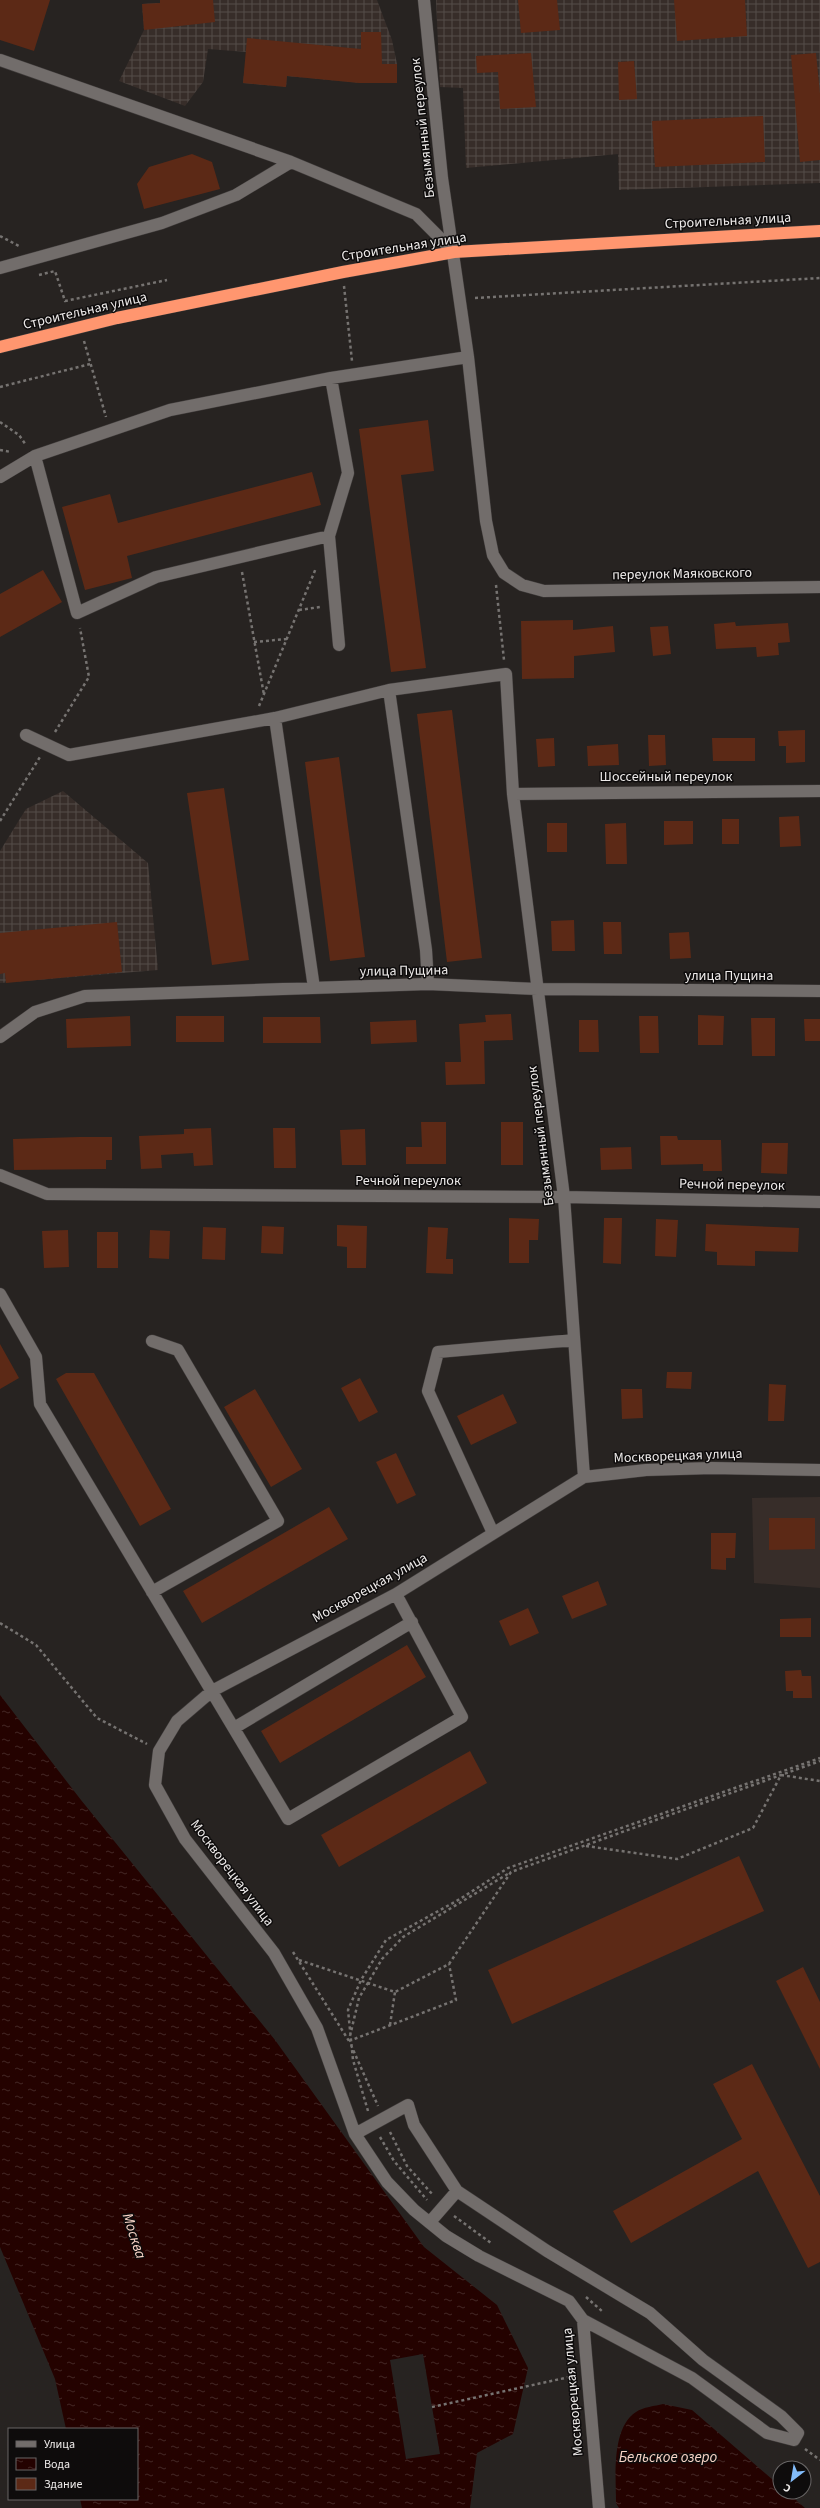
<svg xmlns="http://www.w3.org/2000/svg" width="820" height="2508" font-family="'Source Sans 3',sans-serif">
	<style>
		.built { fill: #372d29 }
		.industrial { fill: url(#industrial-grid) }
		.water { fill: url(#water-ripples) }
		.pier { fill: #272321 }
		.building { fill: #5c2916 }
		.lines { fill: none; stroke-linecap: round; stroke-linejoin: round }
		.minor-casing { stroke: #413d3c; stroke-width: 13 }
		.highway-casing { stroke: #413d3c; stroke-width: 13 }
		.path { stroke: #767371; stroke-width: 2.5; stroke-dasharray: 3 3; stroke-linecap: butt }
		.minor { stroke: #726d6b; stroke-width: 12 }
		.highway { stroke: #ff966f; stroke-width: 12 }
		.labels { text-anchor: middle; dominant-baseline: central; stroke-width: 3; stroke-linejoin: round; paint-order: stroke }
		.street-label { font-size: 14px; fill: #eeebea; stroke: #0e0c0c }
		.water-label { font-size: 15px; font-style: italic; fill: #f8d4c7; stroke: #0e0c0c }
	</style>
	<defs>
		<pattern id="industrial-grid" width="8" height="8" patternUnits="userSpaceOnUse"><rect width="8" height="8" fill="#372d29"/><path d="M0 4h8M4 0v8" fill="none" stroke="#544c48"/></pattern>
		<pattern id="water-ripples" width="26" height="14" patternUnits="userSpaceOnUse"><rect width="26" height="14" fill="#240200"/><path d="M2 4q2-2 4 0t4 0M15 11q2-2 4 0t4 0" fill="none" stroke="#442725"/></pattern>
	</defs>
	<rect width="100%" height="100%" fill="#272321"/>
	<!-- built -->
	<path class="built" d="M820 1497V1588L754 1583 752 1498Z"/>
	<!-- industrial -->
	<path class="industrial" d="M160 0H377L392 40 397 64V83H361L287 76 286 87 243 83 247 52 208 49 203 82 185 106 119 81 144 30 142 4 160 3Z
		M436 0H820V183L619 190 618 154 466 168 463 88 440 87Z
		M63 791 148 863 158 970 0 983V851L26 809Z"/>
	<!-- water -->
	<path class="water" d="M0 1695 81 1800 275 2040 424 2247 497 2305 528 2368 513 2434 477 2453 470 2508H82L80 2499H137V2429H66L55 2379 0 2247Z
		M663 2404 692 2410 780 2486V2492H787L805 2508H619L616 2503C616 2477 611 2428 636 2412 643 2407 655 2406 663 2404Z"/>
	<!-- pier -->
	<path class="pier" d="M423 2354 440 2454 406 2459 390 2360Z"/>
	<!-- building -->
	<path class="building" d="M0 0H50L34 51 0 40Z
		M160 0H213L215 22 144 30 142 4 160 3Z
		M518 0H557L560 30 521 33Z
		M674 0H745L747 36 677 41Z
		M361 32H381L382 64H397V83H359L287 76 286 87 243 83 247 38 361 49Z
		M531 53 536 107 500 109 498 72 477 73 476 56Z
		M816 53 820 94V160L800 162 791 55Z
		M634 61 637 99 619 100 618 62Z
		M763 116 765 162 655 167 652 121Z
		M192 154 212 162 220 189 144 209 137 184 149 167Z
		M428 420 434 471 401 475 426 668 391 672 359 429Z
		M312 472 321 505 127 556 132 578 85 590 62 507 110 494 118 523Z
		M43 570 62 602 0 637V594Z
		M573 620V630L613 626 615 652 574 656V678L522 679 521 621Z
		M735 622 736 626 788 623 790 642 778 643 779 655 757 657 756 647 716 649 714 624Z
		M668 626 671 654 653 656 650 627Z
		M452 710 482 958 447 962 417 714Z
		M805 730V762L786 763V746H779L778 731Z
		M648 735H665L666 765 649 766Z
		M554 738 555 766 538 767 536 739Z
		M712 738H755V761H713Z
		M618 744 619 765 588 766 587 746Z
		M339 757 365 957 330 961 305 762Z
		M224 788 249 960 212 965 187 793Z
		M799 816 801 846 780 847 779 817Z
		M722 819H739V844H722Z
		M664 821H693V844L664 845Z
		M547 823H567V852H547Z
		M626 823 627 864H606L605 824Z
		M574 920 575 951H552L551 921Z
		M117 922 122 972 6 983 5 973 0 974V933Z
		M603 922H621L622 954H604Z
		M689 932 691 958 670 959 669 933Z
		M511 1014 513 1040 484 1041 485 1084 446 1085 445 1062H461L459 1024 486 1022 485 1015Z
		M698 1015 724 1016 723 1045H698Z
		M130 1016 131 1046 67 1048 66 1019Z
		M176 1016H224V1042H176Z
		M639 1016H658L659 1053H640Z
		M263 1017H320L321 1043H263Z
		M751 1018H775V1056H752Z
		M804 1019H820V1041H805Z
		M416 1020 417 1042 371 1044 370 1022Z
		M579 1020H598L599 1052H579Z
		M421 1122H446V1164H406V1147H422Z
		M501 1122H523V1165H501Z
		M211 1128 213 1165 194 1166 193 1153 161 1155 162 1168 141 1169 139 1136 184 1134V1129Z
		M273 1128H295L296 1168H274Z
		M365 1129 366 1165H342L340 1130Z
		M660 1136H677L678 1140H721L722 1171H703V1164L661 1165Z
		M79 1137H112V1160H106V1169L14 1170 13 1139Z
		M762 1143H788L787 1174 761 1173Z
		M631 1147 632 1169 601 1170 600 1148Z
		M509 1218 539 1219 538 1240H529V1263H509Z
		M604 1218H622L621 1264 603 1263Z
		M656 1219 678 1220 676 1257 655 1256Z
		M706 1224 799 1228 798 1252 755 1251V1266L717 1265V1252L705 1251Z
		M337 1225 367 1226 366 1268H347V1247L337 1246Z
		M262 1226 284 1227 283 1254 261 1253Z
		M203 1227 226 1228 225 1260 202 1259Z
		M428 1227 448 1228 446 1259H453V1274L426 1273Z
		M68 1230 69 1267 44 1268 42 1231Z
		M150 1230 170 1231 169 1259 149 1258Z
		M97 1232H118V1268H97Z
		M0 1344 19 1378 0 1389Z
		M667 1372H692L691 1389 666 1388Z
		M66 1373H94L171 1509 140 1526 56 1379Z
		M360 1378 378 1412 359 1422 341 1388Z
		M769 1384 786 1385 784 1421H768Z
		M255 1389 302 1469 271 1487 224 1407Z
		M621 1389H642L643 1418 622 1419Z
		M503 1394 517 1423 471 1445 457 1416Z
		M396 1453 416 1495 397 1504 376 1462Z
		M329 1507 348 1539 202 1623 183 1591Z
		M769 1518H815V1549L769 1550Z
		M711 1533H736L735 1558H726V1570L711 1569Z
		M598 1581 607 1605 572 1619 562 1596Z
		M528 1608 539 1633 510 1646 499 1621Z
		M811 1618V1637H780V1619Z
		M407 1645 426 1677 280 1763 261 1731Z
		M801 1670 802 1676H811L812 1698H793V1691H786L785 1671Z
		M470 1751 487 1783 339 1867 321 1835Z
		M739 1856 764 1911 512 2024 488 1970Z
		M803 1967 820 2002V2069L776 1981Z
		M752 2064 820 2196V2262L808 2268 758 2171 631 2243 613 2211 742 2139 713 2084Z"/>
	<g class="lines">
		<!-- minor casing -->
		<g class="minor-casing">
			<path id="minor" d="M424 0 442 178 468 357 486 521 493 555 504 573 522 585 544 591 820 587
				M0 60 291 162 416 214 454 252
				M0 268 162 223 236 195 291 162
				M331 378 348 473 329 536 339 645
				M35 456 77 613 156 577 329 536
				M0 477 35 456 170 410 331 378 468 357
				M275 718 314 988
				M26 735 69 755 275 718 389 690
				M513 794 820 791
				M428 984 426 950 389 690 506 674 513 794 564 1197 584 1477
				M0 1037 35 1012 85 996 428 984 537 989 820 991
				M0 1175 47 1194 564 1197 820 1202
				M0 1294 36 1357 40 1404 288 1819 462 1717 396 1594
				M152 1341 178 1350 278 1521 152 1592
				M493 1533 428 1391 438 1352 574 1340
				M234 1728 412 1622
				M355 2134 408 2105 414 2125 457 2191 430 2222
				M457 2191 547 2251 650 2313 703 2360 781 2416 798 2433 794 2440 767 2433 692 2378 583 2320
				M599 2508 583 2320 569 2301 479 2256 446 2236 414 2210 387 2182 355 2134 317 2028 274 1953 185 1839 155 1785 159 1751 177 1721 212 1691 396 1594 584 1477 646 1470 712 1468 820 1470"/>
		</g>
		<!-- highway casing -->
		<g class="highway-casing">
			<path id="highway" d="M0 347 117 318 343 272 454 252 820 231"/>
		</g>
		<!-- path -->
		<path class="path" d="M0 236 19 246
			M39 275 55 271 65 301 167 280
			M344 286 352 361
			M475 298 820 278
			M84 341 106 417
			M0 387 90 364
			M0 422 19 435 26 445
			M0 450 11 452
			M242 572 264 695
			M496 585 504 660
			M299 610 320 607
			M254 642 287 639
			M259 706 316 568
			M55 732 89 677 80 628
			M0 821 40 757
			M0 1623 36 1645 97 1718 147 1744
			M194 1821 236 1876
			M586 1846 677 1859 753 1828 781 1775 820 1781
			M293 1952 349 2041
			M299 1960 395 1992 449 1964 511 1872 820 1761
			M390 2025 395 1992
			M350 2036 359 1998 382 1959 403 1937 511 1872
			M349 2041 456 2000 449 1964
			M351 2045 378 2106
			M368 2111 353 2060 348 2010 361 1980 386 1940 460 1899 508 1868 820 1758
			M390 2132 407 2166 433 2195
			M380 2137 394 2161 427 2200
			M454 2216 491 2243
			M586 2297 603 2312
			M432 2407 574 2376
			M805 2449 820 2460"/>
		<!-- minor -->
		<use href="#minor" class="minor"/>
		<!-- highway -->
		<use href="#highway" class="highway"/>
	</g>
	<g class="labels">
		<!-- street labels -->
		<g class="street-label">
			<text transform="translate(423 128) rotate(-96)">Безымянный переулок</text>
			<text transform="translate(728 221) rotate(-3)">Строительная улица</text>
			<text transform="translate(404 247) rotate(-9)">Строительная улица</text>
			<text transform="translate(85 311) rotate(-13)">Строительная улица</text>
			<text transform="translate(682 574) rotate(-1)">переулок Маяковского</text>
			<text x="666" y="777">Шоссейный переулок</text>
			<text transform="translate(404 971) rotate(-1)">улица Пущина</text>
			<text x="729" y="976">улица Пущина</text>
			<text transform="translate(541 1136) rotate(-97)">Безымянный переулок</text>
			<text x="408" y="1181">Речной переулок</text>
			<text transform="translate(732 1185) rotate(1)">Речной переулок</text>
			<text transform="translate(678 1456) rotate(-2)">Москворецкая улица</text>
			<text transform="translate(370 1588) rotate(-29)">Москворецкая улица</text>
			<text transform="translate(232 1873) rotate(53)">Москворецкая улица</text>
			<text transform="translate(573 2392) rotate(-95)">Москворецкая улица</text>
		</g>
		<!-- water labels -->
		<g class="water-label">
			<text transform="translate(134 2236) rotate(72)">Москва</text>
			<text x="668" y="2457">Бельское озеро</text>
		</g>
	</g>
	<!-- legend -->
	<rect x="8" y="2428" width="130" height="72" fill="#0e0c0c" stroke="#686565"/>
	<rect x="16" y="2441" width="20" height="6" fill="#726d6b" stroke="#686565"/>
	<text x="44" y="2448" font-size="12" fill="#eeebea">Улица</text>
	<rect x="16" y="2458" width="20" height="12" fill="url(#water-ripples)" stroke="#686565"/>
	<text x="44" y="2468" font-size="12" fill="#eeebea">Вода</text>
	<rect x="16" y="2478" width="20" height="12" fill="#5c2916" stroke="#686565"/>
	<text x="44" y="2488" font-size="12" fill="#eeebea">Здание</text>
	<!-- north arrow -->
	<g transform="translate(792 2480) rotate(211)"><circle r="19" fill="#0e0c0c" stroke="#686565"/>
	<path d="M0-3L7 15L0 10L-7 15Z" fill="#82bcfa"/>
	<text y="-6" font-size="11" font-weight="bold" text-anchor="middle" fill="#eeebea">С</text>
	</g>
</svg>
